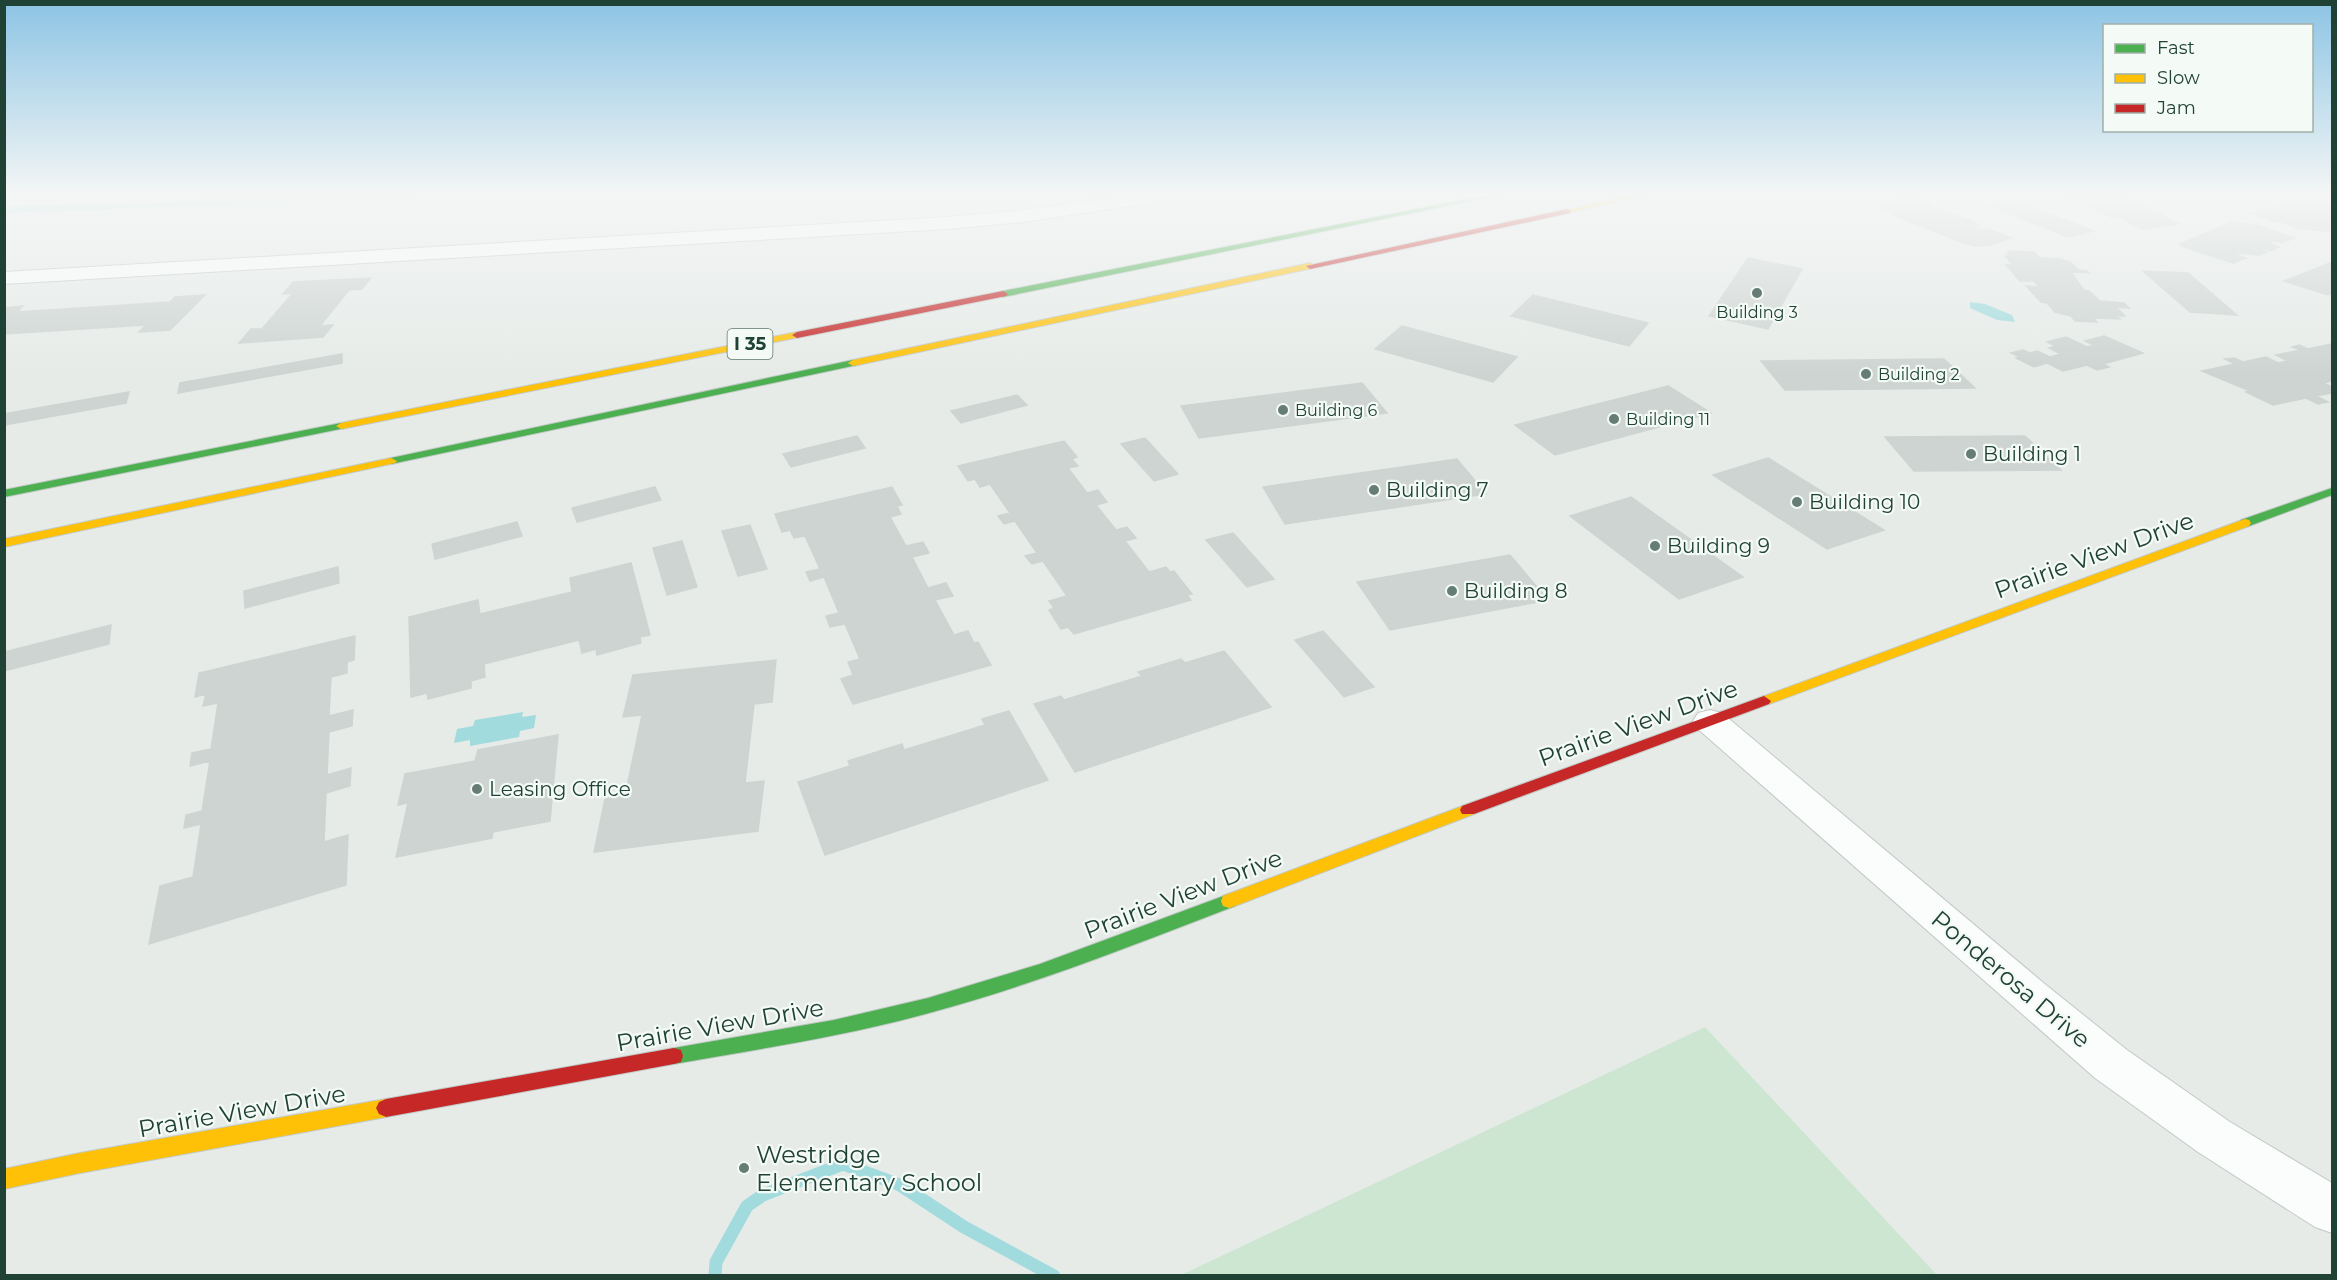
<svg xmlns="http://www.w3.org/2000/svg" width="2337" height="1280" font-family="Montserrat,sans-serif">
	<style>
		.green { fill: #cde6d2 }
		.water { fill: #a2dbde }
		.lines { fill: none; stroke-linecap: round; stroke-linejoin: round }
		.stream-far1 { stroke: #a2dbde; stroke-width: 6 }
		.stream { stroke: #a2dbde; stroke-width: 13 }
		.building { fill: #cdd4d1; stroke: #ced4d1; stroke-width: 1.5 }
		.street-casing { stroke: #c3c8c5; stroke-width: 2 }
		.fast-casing { stroke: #c1c9c5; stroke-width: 2 }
		.slow-casing { stroke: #c1c9c5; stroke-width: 2 }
		.jam-casing { stroke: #c1c9c5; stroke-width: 2 }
		.street { fill: #fbfcfc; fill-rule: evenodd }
		.fast { fill: #4caf50; fill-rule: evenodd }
		.slow { fill: #ffc107; fill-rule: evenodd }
		.jam { fill: #c62828; fill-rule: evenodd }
		.poi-dot { fill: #657d74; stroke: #f4faf6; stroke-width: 2 }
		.labels { text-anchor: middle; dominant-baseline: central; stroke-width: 4.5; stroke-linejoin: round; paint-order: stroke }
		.far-poi-label { font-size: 16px; fill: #204235; stroke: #f4faf6; text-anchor: start }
		.shield { fill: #f4faf6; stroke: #60796f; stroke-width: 1.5 }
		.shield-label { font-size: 18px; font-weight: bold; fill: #204235 }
		.poi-label { font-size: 20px; fill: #204235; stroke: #f4faf6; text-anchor: start }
		.near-street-label { font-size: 24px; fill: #204235; stroke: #f4faf6 }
		.near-poi-label { font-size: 24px; fill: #204235; stroke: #f4faf6; text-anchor: start }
	</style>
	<rect width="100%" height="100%" fill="#e6ebe8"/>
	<!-- green -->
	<path class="green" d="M1705 1027 1937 1275H1181Z"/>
	<!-- water -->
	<path class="water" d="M1970 302 1985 304 2012 315 2015 322 1997 320 1970 308Z
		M523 712 522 717 536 715 534 728 520 731 519 737 470 746V740L454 743 457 729 473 726 475 720Z"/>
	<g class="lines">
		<!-- stream-far1 -->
		<path class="stream-far1" d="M4 210 414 195"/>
		<!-- stream -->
		<path class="stream" d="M715 1276 716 1262 747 1206 763 1195 843 1164 900 1185 964 1227 1054 1276"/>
	</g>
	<!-- building -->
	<path class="building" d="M2057 195H2114L2161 213 2158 214 2179 224 2147 229 2140 228 2120 218 2128 216 2110 217 2092 208 2071 202 2086 199 2075 200Z
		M1909 197 1932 206 1923 209 1929 208 1946 211 1977 223 1975 224 1979 225 1974 226 1980 229 1974 230 1977 232 1989 229 2011 238 1991 245 1976 246 1964 243 1895 216H1897L1877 205Z
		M2014 201 2094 231 2068 237 1989 206Z
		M2332 203V225H2328L2332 227V232L2297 228 2282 222H2273L2253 213 2263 212 2257 210 2279 208 2275 206 2307 204 2318 209H2325L2314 204Z
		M2232 222 2257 225 2294 238 2282 243 2264 238 2273 241 2269 243 2279 247 2271 251 2266 249 2263 251 2267 252 2259 255 2229 252 2246 258 2233 263 2181 246 2185 245 2180 244Z
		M2009 251 2034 252 2040 258 2060 259 2070 262 2079 270 2087 271 2089 273 2071 272 2084 290 2089 291 2100 301 2124 303 2129 308 2116 307 2125 316H2116L2120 319 2093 318 2097 322 2075 321 2071 316 2055 312 2047 303 2041 302 2026 286 2039 287 2034 281H2020L2006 265H2013L2005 256H2010L2007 253H2011Z
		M1748 258 1802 269 1768 329 1709 316Z
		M2332 262V294L2328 295 2284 281Z
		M2143 271 2188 273 2237 315 2190 312Z
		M371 278 362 289 349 290 320 326 333 325 323 337 239 343 251 329H262L293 293 283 294 293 282Z
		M205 295 170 330 139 332 146 325 4 334V308L23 306 17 312 170 302 175 297Z
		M1533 295 1648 323 1629 346 1511 316Z
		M1402 326 1517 357 1493 382 1375 349Z
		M2104 336 2143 353 2103 364 2109 367 2097 370 2087 365 2063 371 2047 363 2034 367 2016 358 2020 357 2011 353 2023 350 2030 353 2037 351 2050 357 2061 354 2049 348 2056 346 2047 342 2066 337 2087 347 2094 345 2085 341Z
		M2332 344V381L2323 383 2332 387V393L2316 396 2328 402 2318 404 2306 398 2273 405 2246 392 2250 391 2202 371 2235 364 2225 359 2234 358 2243 362 2266 357 2278 363 2288 361 2276 355 2301 350 2292 347 2299 345 2308 349Z
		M342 354V363L178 393 180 383Z
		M1944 359 1975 388 1785 390 1761 361Z
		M1362 383 1387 413 1199 438 1181 406Z
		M1668 386 1711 413 1555 455 1515 425Z
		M129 392 126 403 4 425V414Z
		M1017 395 1027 405 961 423 951 411Z
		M857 436 865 448 791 467 783 454Z
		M2025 436 2061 470 1914 471 1885 437Z
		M1145 438 1178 474 1154 481 1121 444Z
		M1064 441 1077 457 1072 459 1078 466 1068 468 1087 493 1098 490 1107 502 1096 505 1116 530 1127 527 1136 538 1125 541 1149 572 1166 567 1170 572 1174 571 1192 594 1187 595 1191 600 1074 634 1068 627 1061 629 1049 610 1054 608 1049 601 1067 596 1043 561 1032 564 1025 556 1037 553 1015 521 1004 524 998 516 1010 513 990 484 980 487 975 479 968 481 958 466Z
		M1768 458 1884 530 1827 549 1713 475Z
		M1457 459 1486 494 1285 524 1263 487Z
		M655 487 661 500 577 522 572 508Z
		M892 487 902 505 897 506 901 514 890 517 906 546 923 542 929 553 912 557 928 588 946 583 953 596 935 600 954 635 968 631 974 643 978 642 991 665 853 704 841 679 853 675 848 662 860 659 845 624 830 627 826 616 839 613 824 577 810 581 806 572 820 569 805 536 794 538 790 530 782 532 775 514Z
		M1631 497 1743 577 1679 599 1570 516Z
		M517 522 522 536 435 559 432 544Z
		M750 525 767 569 738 576 722 531Z
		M1233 533 1274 579 1247 587 1206 540Z
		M682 541 697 587 667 595 653 548Z
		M1510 555 1548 600 1390 630 1357 582Z
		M631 563 650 635 640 637 641 643 597 655 596 649 582 653 579 640 484 664 485 677 471 681V688L428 699 427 693 411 697 409 617 478 600 480 614 572 592 570 578Z
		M338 567 339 583 245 608 244 591Z
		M111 625 109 644 4 671V652Z
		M1323 631 1374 687 1344 697 1295 640Z
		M355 636 354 660 347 662V673L331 677 329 716 353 710 352 726 329 732 327 775 351 768 350 786 326 793 324 842 348 835 346 885 149 944 160 886 193 877 201 824 184 828 186 815 202 811 210 761 190 766 192 753 211 749 218 703 203 706 206 694 195 697 199 673Z
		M1224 651 1271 707 1075 772 1034 704 1061 696 1064 700 1142 676 1138 672 1181 659 1185 663Z
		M776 660 772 702 754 704 745 783 764 781 758 831 594 852 605 799 625 796 642 715 623 717 633 675Z
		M1009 711 1048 780 825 855 798 782 850 766 848 761 902 744 904 750 985 725 982 719Z
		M558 735 550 821 493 832 492 838 396 857 408 803 398 805 405 774 475 761 478 750Z"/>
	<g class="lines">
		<!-- street casing -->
		<g class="street-casing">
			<path id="street" d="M1136 195H1181L1178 199 1172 200 1023 222 947 229 4 284V272L947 217 1023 210Z
				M1710 710 1722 713 2046 985 2127 1050 2230 1122 2332 1183V1233L2315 1227 2198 1152 2095 1078 1698 729 1693 721 1698 713Z"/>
		</g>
		<!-- fast casing -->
		<g class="fast-casing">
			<path id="fast" d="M1487 195H1500L1003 297 998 294 1003 291Z
				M853 360 857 361V365L391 464 385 461 391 458Z
				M341 423 345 424V428L4 497V490Z
				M2332 488V495L2249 526 2245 527 2239 523 2241 520Z
				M1229 894 1235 896 1237 901 1235 906C1134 945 1033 985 929 1013 846 1036 759 1049 674 1064L667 1062 665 1056 667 1050 674 1048 834 1020 928 998 1040 964Z"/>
		</g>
		<!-- slow casing -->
		<g class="slow-casing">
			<path id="slow" d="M1634 195H1647L1567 213 1563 211Z
				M1310 263 1314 266 1313 268 853 366 848 363 853 360Z
				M797 332 802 335 800 337 341 429 336 426 341 423Z
				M391 458 397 461 395 463 4 547V539Z
				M2245 519 2249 520 2251 523 2249 526 1769 704H1759L1757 701 1759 698Z
				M1468 804 1474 806 1476 810 1474 814 1235 906 1229 908 1223 906 1221 901 1223 896Z
				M386 1099 393 1102 396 1108 393 1114 386 1117 80 1173 4 1189V1169L80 1153Z"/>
		</g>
		<!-- jam casing -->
		<g class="jam-casing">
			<path id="jam" d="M1567 209 1571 211 1570 213 1310 269 1306 266Z
				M1003 291 1008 294 1006 296 797 338 792 335 797 332Z
				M1764 696 1771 701 1769 704 1474 814H1462L1460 810 1462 806Z
				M674 1048 681 1050 683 1056 681 1062 674 1064 386 1117 379 1114 376 1108 379 1102 386 1099Z"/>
		</g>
		<!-- street -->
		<use href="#street" class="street"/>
		<!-- fast -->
		<use href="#fast" class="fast"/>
		<!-- slow -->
		<use href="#slow" class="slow"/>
		<!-- jam -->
		<use href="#jam" class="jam"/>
	</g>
	<!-- sky -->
	<linearGradient id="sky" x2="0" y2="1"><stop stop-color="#8cc4e4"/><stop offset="0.52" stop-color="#f4f6f5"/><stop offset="1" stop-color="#f4f6f5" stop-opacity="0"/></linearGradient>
	<rect width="2337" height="374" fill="url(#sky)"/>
	<!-- markers -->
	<g class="poi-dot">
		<circle cx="1757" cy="293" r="6"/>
		<circle cx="1866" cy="374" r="6"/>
		<circle cx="1283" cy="410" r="6"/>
		<circle cx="1614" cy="419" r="6"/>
		<circle cx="1971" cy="454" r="6"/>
		<circle cx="1374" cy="490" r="6"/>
		<circle cx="1797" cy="502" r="6"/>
		<circle cx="1655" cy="546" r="6"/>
		<circle cx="1452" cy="591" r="6"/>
		<circle cx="477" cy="789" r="6"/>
		<circle cx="744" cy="1168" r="6"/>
	</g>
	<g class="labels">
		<!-- far-poi labels -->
		<g class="far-poi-label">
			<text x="1757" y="312" text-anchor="middle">Building 3</text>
			<text x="1878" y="374">Building 2</text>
			<text x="1295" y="410">Building 6</text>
			<text x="1626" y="419">Building 11</text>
		</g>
		<!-- shield labels -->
		<rect class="shield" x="727.5" y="329" width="45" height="30" rx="4.5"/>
		<g class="shield-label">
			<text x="750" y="344">I 35</text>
		</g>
		<!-- poi labels -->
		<g class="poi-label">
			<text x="1983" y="454">Building 1</text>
			<text x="1386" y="490">Building 7</text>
			<text x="1809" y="502">Building 10</text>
			<text x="1667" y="546">Building 9</text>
			<text x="1464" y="591">Building 8</text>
			<text x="489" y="789">Leasing Office</text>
		</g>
		<!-- near-street labels -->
		<g class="near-street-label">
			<text transform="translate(2094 555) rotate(-20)">Prairie View Drive</text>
			<text transform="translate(1638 723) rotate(-20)">Prairie View Drive</text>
			<text transform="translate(1183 894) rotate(-21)">Prairie View Drive</text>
			<text transform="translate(2011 979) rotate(40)">Ponderosa Drive</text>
			<text transform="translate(720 1025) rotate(-10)">Prairie View Drive</text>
			<text transform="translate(242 1111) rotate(-10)">Prairie View Drive</text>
		</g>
		<!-- near-poi labels -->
		<g class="near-poi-label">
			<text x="756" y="1154">Westridge<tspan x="756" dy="28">Elementary School</tspan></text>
		</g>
	</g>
	<!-- border -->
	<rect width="2337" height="1280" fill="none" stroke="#204235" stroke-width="12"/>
	<!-- legend -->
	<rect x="2103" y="24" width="210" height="108" fill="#f4faf6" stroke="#9fb0a9" stroke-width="1.5"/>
	<rect x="2115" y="44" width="30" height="9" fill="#4caf50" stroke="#9fb0a9" stroke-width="1.5"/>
	<text x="2157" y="54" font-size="18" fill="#204235">Fast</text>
	<rect x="2115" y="74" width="30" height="9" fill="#ffc107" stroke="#9fb0a9" stroke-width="1.5"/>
	<text x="2157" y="84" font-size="18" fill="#204235">Slow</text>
	<rect x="2115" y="104" width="30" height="9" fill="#c62828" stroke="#9fb0a9" stroke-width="1.5"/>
	<text x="2157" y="114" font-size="18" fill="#204235">Jam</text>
</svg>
